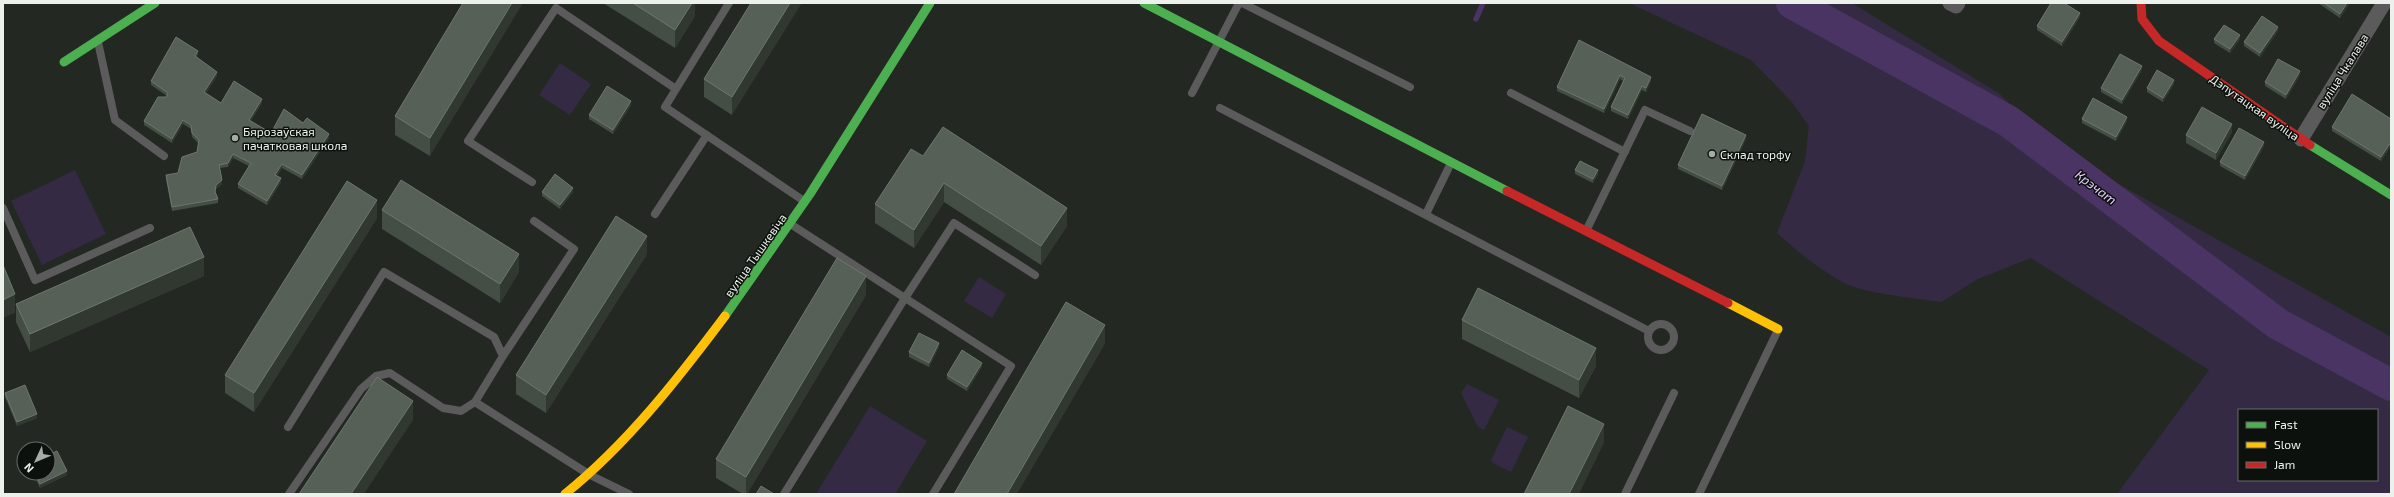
<svg xmlns="http://www.w3.org/2000/svg" width="2394" height="497" font-family="'Exo 2',sans-serif">
	<style>
		.green { fill: #352a44; fill-rule: evenodd }
		.lines { fill: none; stroke-linecap: round; stroke-linejoin: round }
		.stream { stroke: #4a3464; stroke-width: 5.5 }
		.river { stroke: #4a3464; stroke-width: 32 }
		.lane { stroke: #5a5b5a; stroke-width: 8 }
		.street { stroke: #5a5b5a; stroke-width: 15 }
		.fast { stroke: #4caf50; stroke-width: 9 }
		.slow { stroke: #ffc107; stroke-width: 9 }
		.jam { stroke: #c62828; stroke-width: 9 }
		.wall { fill: #454e44 }
		.shaded-wall { fill: #30382f }
		.building { fill: #576056; stroke: #6e776d }
		.poi-dot { fill: #a6aba5; stroke: #0d110d; stroke-width: 1.5 }
		.labels { text-anchor: middle; dominant-baseline: central; stroke-width: 3; stroke-linejoin: round; paint-order: stroke }
		.street-label { font-size: 12px; fill: #ecf2eb; stroke: #0d110d }
		.poi-label { font-size: 12px; fill: #ecf2eb; stroke: #0d110d; text-anchor: start }
		.water-label { font-size: 13px; font-style: italic; fill: #e1cbfd; stroke: #0d110d }
	</style>
	<rect width="100%" height="100%" fill="#232822"/>
	<!-- green -->
	<path class="green" d="M1629 3H1852L2000 94 2049 145 2391 337V494H2117L2209 370 2031 258 1978 279 1941 302C1916 298 1866 294 1844 283 1820 270 1798 252 1777 233L1805 161 1809 126 1791 101 1751 60ZM2239 410H2377V480H2239Z
		M560 63 591 84 570 115 539 95Z
		M75 170 106 234 42 265 11 201Z
		M979 277 1006 294 992 318 964 301Z
		M1467 384 1499 400 1484 430 1478 427 1461 393Z
		M870 406 927 441 895 494H816Z
		M1507 427 1528 437 1511 472 1493 463 1491 460Z"/>
	<g class="lines">
		<!-- stream -->
		<path class="stream" d="M1476 19 1483 3"/>
		<!-- river -->
		<path class="river" d="M1792 3 2008 121 2278 324 2391 385"/>
		<!-- lane -->
		<path class="lane" d="M1242 3 1410 87
			M98 42 115 120 164 156
			M676 89 729 3
			M1192 93 1239 3
			M1511 93 1625 152
			M1220 108 1649 331
			M532 182 468 141 556 8 676 89 665 107 804 201
			M3 208 35 280 150 228
			M655 214 707 135
			M1426 214 1451 163
			M1586 231 1645 110 1690 131
			M1648 337a13 13 0 1 1 26 0a13 13 0 1 1-26 0Z
			M503 356 574 249 534 221
			M288 427 384 272 494 337 503 356 475 402
			M289 494 361 389 376 376 390 373 443 408 461 411 475 402 590 475 629 494
			M784 494 905 298 792 225
			M933 494 1011 366 905 298 954 223 1035 275
			M1625 494 1674 393
			M1699 494 1778 330"/>
		<!-- street -->
		<path class="street" d="M1950 3 1956 6 1958 3
			M2301 139 2384 3"/>
		<!-- fast -->
		<path class="fast" d="M1144 3 1507 191
			M64 62 155 3
			M2310 145 2391 195
			M725 316 810 194 930 3"/>
		<!-- slow -->
		<path class="slow" d="M1728 303 1778 329
			M565 494C627 444 677 380 725 316"/>
		<!-- jam -->
		<path class="jam" d="M2141 3 2142 19 2159 41 2310 145
			M1507 191 1728 303"/>
	</g>
	<!-- wall -->
	<path class="wall" d="M463 3 430 156 395 135V116Z
		M603 3H695V16L675 48Z
		M751 3 732 115 704 97V79Z
		M2318 3H2350L2340 18Z
		M2080 17 2062 46 2037 30V26Z
		M2278 31 2260 57 2244 46V42Z
		M2214 39H2240L2230 53 2214 43Z
		M1579 40 1651 81 1646 92 1642 90 1628 119 1611 111V107L1623 81 1620 79 1604 113 1557 91V87Z
		M198 55 197 57 217 76 206 93 221 103H262L251 121 271 133 303 123 329 138 302 179 282 168 277 176 281 182 267 205 238 188V184L249 166 233 158 228 167 220 168 222 184 216 189V193L218 199V203L172 211 166 179V175L178 173 197 152 198 143 192 137 191 129 183 124 172 143 144 125V121L167 96 151 85V81Z
		M2142 70 2122 104 2101 92V88Z
		M2300 75 2286 99 2265 86V82Z
		M2174 84 2163 102 2147 92V88Z
		M631 105 613 134 589 119V115Z
		M2082 119 2127 121 2116 141 2082 123Z
		M2391 119V146L2381 161 2332 131V127Z
		M2232 132 2216 160 2186 143V135Z
		M1746 139 1722 190 1678 169V165Z
		M2264 146 2245 180 2220 166V162Z
		M923 156 1067 226 1041 265 944 202 914 248 875 223V204Z
		M1575 170 1598 174 1593 183 1575 174Z
		M542 192H573L560 209 542 196Z
		M382 210 519 272 500 303 382 229Z
		M377 218 254 412 225 393V375Z
		M647 254 546 413 516 394V375Z
		M204 276 30 352 16 322V304Z
		M866 295 747 494H743L716 478V459Z
		M1462 320 1596 366 1579 398 1462 339Z
		M939 347 929 367 909 357V352Z
		M982 367 967 391 947 379V375Z
		M5 393 37 418 17 426 5 397Z
		M33 473H48L67 475 40 488Z"/>
	<!-- shaded-wall -->
	<path class="shaded-wall" d="M512 3H523L430 156V138Z
		M692 3H695V16L675 48V30Z
		M790 3H802L732 115V97Z
		M2347 3H2350L2340 18V14Z
		M2080 13V17L2062 46V42Z
		M2278 27V31L2260 57V53Z
		M2240 35V39L2230 53V49Z
		M198 51V55L195 60V56Z
		M2142 66V70L2122 104V100Z
		M2300 71V75L2286 99V95Z
		M217 72V76L204 96V92Z
		M1620 75V79L1604 113V109Z
		M1651 77V81L1646 92V88Z
		M2174 80V84L2163 102V98Z
		M1642 86V90L1628 119V115Z
		M262 99V103L249 124V120Z
		M631 101V105L613 134V130Z
		M2127 117V121L2116 141V137Z
		M183 120V124L172 143V139Z
		M2232 124V132L2216 160V153Z
		M329 134V138L302 179V175Z
		M1746 135V139L1722 190V186Z
		M2264 142V146L2245 180V176Z
		M2391 142V146L2381 161V157Z
		M233 154V158L228 167V163Z
		M282 164V168L275 179V175Z
		M1598 170V174L1593 183V179Z
		M281 178V182L267 205V201Z
		M222 180V184L216 189 215 196 216 185Z
		M944 183V202L914 248V230Z
		M573 188V192L560 209V205Z
		M377 200V218L254 412V393Z
		M1067 208V226L1041 265V246Z
		M647 236V254L546 413V395Z
		M519 254V272L500 303V284Z
		M204 257V276L30 352V334Z
		M866 276V295L747 494H746V477Z
		M15 294V313L3 318V300Z
		M1105 325V344L1017 494H1007Z
		M939 343V347L929 367V363Z
		M1596 348V366L1579 398V380Z
		M982 363V367L967 391V387Z
		M413 401V420L364 494H351Z
		M37 414V418L17 426V422Z
		M1604 424V443L1579 494H1569Z
		M67 471V475L40 488V484Z"/>
	<!-- building -->
	<path class="building" d="M463 3H512L430 138 395 116Z
		M633 3H692L675 30Z
		M751 3H790L732 97 704 79Z
		M2051 3H2064L2080 13 2062 42 2037 26Z
		M2324 3H2347L2340 14Z
		M2262 16 2278 27 2260 53 2244 42Z
		M2224 25 2240 35 2230 49 2214 39Z
		M176 37 198 51 195 56 217 72 204 92 221 103 234 81 262 99 249 120 271 133 284 109 303 123 307 118 329 134 302 175 282 164 275 175 281 178 267 201 238 184 251 163 233 154 228 163 219 165 222 180 216 185 215 192 218 199 172 207 166 175 178 173 182 157 197 152 199 140 192 133 191 125 183 120 172 139 144 121 158 97H166L168 93 151 81Z
		M1579 40 1651 77 1646 88 1642 86 1628 115 1611 107 1625 78 1620 75 1604 109 1557 87Z
		M2120 54 2142 66 2122 100 2101 88Z
		M2278 59 2300 71 2286 95 2265 82Z
		M2157 70 2174 80 2163 98 2147 88Z
		M607 86 631 101 613 130 589 115Z
		M2352 94 2391 119V142L2381 157 2332 127Z
		M2093 98 2127 117 2116 137 2082 119Z
		M2202 107 2232 124 2216 153 2186 135Z
		M1702 114 1746 135 1722 186 1678 165Z
		M943 127 1067 208 1041 246 944 183 914 230 875 204 911 149 923 156Z
		M2239 128 2264 142 2245 176 2220 162Z
		M1580 161 1598 170 1593 179 1575 170Z
		M555 174 573 188 560 205 542 192Z
		M401 180 519 254 500 284 382 210Z
		M347 181 377 200 254 393 225 375Z
		M616 216 647 236 546 395 516 375Z
		M190 227 204 257 30 334 16 304Z
		M837 258 866 276 746 477 716 459Z
		M3 265 15 294 3 300Z
		M1478 288 1596 348 1579 380 1462 320Z
		M1066 302 1105 325 1007 494H954Z
		M919 333 939 343 929 363 909 352Z
		M962 350 982 363 967 387 947 375Z
		M377 377 413 401 351 494H299Z
		M25 385 37 414 17 422 5 393Z
		M1568 406 1604 424 1569 494H1524Z
		M57 451 67 471 40 484 35 473H48V455Z
		M761 486 774 494H756Z"/>
	<!-- markers -->
	<g class="poi-dot">
		<circle cx="235" cy="138" r="4"/>
		<circle cx="1712" cy="154" r="4"/>
	</g>
	<g class="labels">
		<!-- street labels -->
		<g class="street-label">
			<text transform="translate(2342 71) rotate(-58)">вуліца Чкалава</text>
			<text transform="translate(2255 107) rotate(35)">Дэпутацкая вуліца</text>
			<text transform="translate(755 255) rotate(-55)">вуліца Тышкевіча</text>
		</g>
		<!-- poi labels -->
		<g class="poi-label">
			<text x="243" y="131">Бярозаўская<tspan x="243" dy="14">пачатковая школа</tspan></text>
			<text x="1720" y="154">Склад торфу</text>
		</g>
		<!-- water labels -->
		<g class="water-label">
			<text transform="translate(2096 187) rotate(37)">Крэчат</text>
		</g>
	</g>
	<!-- border -->
	<rect width="2394" height="497" fill="none" stroke="#ecf2eb" stroke-width="8"/>
	<!-- legend -->
	<rect x="2238" y="409" width="140" height="72" fill="#0d110d" stroke="#666b66"/>
	<rect x="2246" y="422" width="20" height="6" fill="#4caf50" stroke="#666b66"/>
	<text x="2274" y="429" font-size="12" fill="#ecf2eb">Fast</text>
	<rect x="2246" y="442" width="20" height="6" fill="#ffc107" stroke="#666b66"/>
	<text x="2274" y="449" font-size="12" fill="#ecf2eb">Slow</text>
	<rect x="2246" y="462" width="20" height="6" fill="#c62828" stroke="#666b66"/>
	<text x="2274" y="469" font-size="12" fill="#ecf2eb">Jam</text>
	<!-- north arrow -->
	<g transform="translate(36 461) rotate(226)"><circle r="19" fill="#0d110d" stroke="#666b66"/>
	<path d="M0-3L7 15L0 10L-7 15Z" fill="#a6aba5"/>
	<text y="-6" font-size="11" font-weight="bold" text-anchor="middle" fill="#ecf2eb">N</text>
	</g>
</svg>
